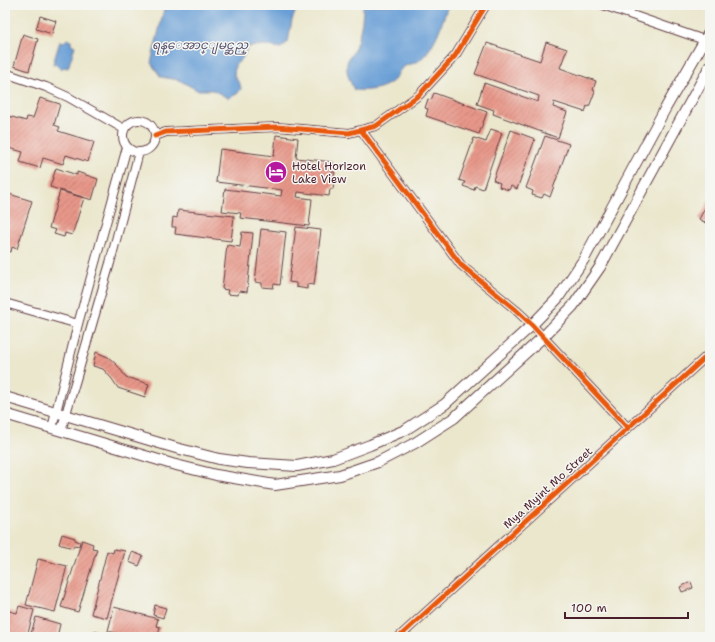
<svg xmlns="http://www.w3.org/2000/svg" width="715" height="642" font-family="'Shantell Sans','Noto Sans Myanmar',sans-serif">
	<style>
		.water { fill: #699fd6; stroke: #5a5f80 }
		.building { fill: url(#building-hatch) }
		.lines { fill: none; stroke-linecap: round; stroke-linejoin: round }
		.minor-casing { stroke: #623d43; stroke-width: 10 }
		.major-casing { stroke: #623d43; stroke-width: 12 }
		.minor { stroke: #fff; stroke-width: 8 }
		.major { stroke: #fff; stroke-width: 10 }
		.cycleway-casing { stroke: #f6f6f2; stroke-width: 8 }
		.cycleway { stroke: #e8590c; stroke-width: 5 }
		.labels { text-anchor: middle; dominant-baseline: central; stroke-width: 3; stroke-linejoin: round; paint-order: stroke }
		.poi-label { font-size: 11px; fill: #4a1f2b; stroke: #f6f6f2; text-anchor: start }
		.street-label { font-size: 11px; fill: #4a1f2b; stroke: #f6f6f2 }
		.water-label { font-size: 12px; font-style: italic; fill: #56526f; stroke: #f6f6f2 }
	</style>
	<defs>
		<pattern id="building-hatch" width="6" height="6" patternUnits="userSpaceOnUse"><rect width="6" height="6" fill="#e8988a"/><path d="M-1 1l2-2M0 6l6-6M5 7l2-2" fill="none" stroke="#be7b71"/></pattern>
	</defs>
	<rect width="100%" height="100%" fill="#f6f6f2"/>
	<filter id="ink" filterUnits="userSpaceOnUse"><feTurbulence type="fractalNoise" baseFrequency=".025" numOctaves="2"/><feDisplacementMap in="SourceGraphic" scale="8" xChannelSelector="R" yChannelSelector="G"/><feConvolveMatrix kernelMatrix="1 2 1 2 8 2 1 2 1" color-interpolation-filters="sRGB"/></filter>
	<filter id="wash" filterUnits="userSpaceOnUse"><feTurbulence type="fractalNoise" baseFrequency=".012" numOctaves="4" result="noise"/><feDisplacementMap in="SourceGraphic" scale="16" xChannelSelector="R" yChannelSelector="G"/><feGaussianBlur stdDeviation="0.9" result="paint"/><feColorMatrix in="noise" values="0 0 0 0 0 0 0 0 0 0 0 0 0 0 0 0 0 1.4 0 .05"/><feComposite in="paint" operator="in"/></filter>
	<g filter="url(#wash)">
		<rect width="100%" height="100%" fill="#ebe7cd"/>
		<!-- water -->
		<path class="water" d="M165 5H298L292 20 288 42 281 48 263 45 248 47 242 59 235 65 234 76 240 84 241 89 237 94 228 98 213 90H197L179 80 161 77 151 63Z
			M363 5H448C442 23 436 46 420 60 415 64 406 64 401 69 398 72 397 77 395 79 384 90 368 91 354 90 350 81 346 74 347 64 347 59 352 55 354 50 360 35 363 22 363 5Z
			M67 39 71 41V44L75 46 68 68 64 67 61 69 58 65 53 64 60 41 64 42Z"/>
		<g id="blocks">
			<!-- building -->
			<path class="building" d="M40 16 56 21 52 34 36 29Z
				M23 34 38 39 29 71 14 66Z
				M546 42 567 49 560 68 596 81 593 90 595 91 589 107 587 106 585 112 554 102 553 107 567 112 558 138 493 114 494 110 477 104 484 83 538 102 539 96 475 74 487 43 540 61Z
				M434 93 487 112 479 134 426 116 428 109 425 108 428 99 431 100Z
				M40 98 60 104 54 125 60 127 58 131 94 142 88 162 66 155 63 164 43 158 40 168 20 162 23 152 5 147V115L26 121 27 117 33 118Z
				M491 129 502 133 483 189 475 186 474 190 463 186 465 182 459 180 474 138 486 142Z
				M511 130 535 139 517 189 511 186 509 190 499 187 500 183 493 180Z
				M276 135 298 138 296 158 333 162 332 172H335L333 189H330L329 196 298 192 297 197 312 199 309 226 240 218 241 213 222 211 225 189 281 196 282 190 216 182 220 149 274 156Z
				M545 136 569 144 550 197 544 194 542 198 532 195 533 191 526 188Z
				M56 168 77 175V172L98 179 92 200 50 187Z
				M60 191 84 198 72 235 65 233 64 237 54 234 56 230 49 228Z
				M9 194 32 201 17 249 12 247 11 252 5 250V205Z
				M710 199V226L699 219Z
				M178 210 234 216 231 241 175 234 176 227H172L173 217 177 218Z
				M296 227 321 230 314 285 307 284V289L296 287V283L289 282Z
				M261 229 286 232 280 285 274 284 273 288 262 287V283L255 282Z
				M242 232 253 233 247 292 239 291 238 295 227 294 228 290 222 289 227 245 240 247Z
				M96 352 108 357 117 365 126 377 149 384 145 397 118 388 112 379 103 369 93 366Z
				M62 534 75 538V540L80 542 79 546 74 545 73 548 59 544Z
				M82 540 93 544 92 548 97 549 78 612 61 607Z
				M114 549 125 551 107 618 91 614 107 551 113 553Z
				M132 552 143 556 139 566 129 562Z
				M38 559 67 566 55 612 26 605Z
				M691 582 693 588 682 592 680 587Z
				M155 605 166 608 163 618 153 615Z
				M19 606 34 610 27 637H10L11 634 5 632V610L17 613Z
				M114 607 158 619 156 626 160 627 158 636 154 635 153 637H131L108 631Z
				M36 617 60 624 57 637H30Z
				M93 631 115 636V637H91Z"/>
		</g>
	</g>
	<g filter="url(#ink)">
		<use href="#blocks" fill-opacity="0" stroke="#623d43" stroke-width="1"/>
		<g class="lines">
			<!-- minor casing -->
			<g class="minor-casing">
				<path id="minor" d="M603 5 710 42
					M5 73 46 87 68 97 124 129
					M123 136a16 16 0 1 1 32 0a16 16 0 1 1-32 0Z
					M361 130 461 265 516 310 532 325 628 428
					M155 136 166 132 277 127 349 133 376 126 419 95 455 56 486 5
					M5 303 78 324
					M52 428 78 324 127 147
					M61 431 110 263 139 152
					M399 637 710 353"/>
			</g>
			<!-- major casing -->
			<g class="major-casing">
				<path id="major" d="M5 397 176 448 219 459 248 463 297 466 333 459 370 445 405 430 445 404 531 326 558 298 584 259 665 109 710 31
					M5 414 172 464 216 475 275 485 340 475 378 462 415 443 454 418 543 337 573 306 600 267 710 66"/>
			</g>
			<!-- minor -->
			<use href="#minor" class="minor"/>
			<!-- major -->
			<use href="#major" class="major"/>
			<!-- cycleway casing -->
			<g class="cycleway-casing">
				<path id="cycleway" d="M361 130 461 265 516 310 532 325 628 428
					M155 136 166 132 277 127 349 133 376 126 419 95 455 56 486 5
					M399 637 710 353"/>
			</g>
			<!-- cycleway -->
			<use href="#cycleway" class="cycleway"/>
		</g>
	</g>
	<!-- icons -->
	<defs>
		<g id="hotel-disc" transform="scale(1.15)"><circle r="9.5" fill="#b5179e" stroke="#f6f6f2"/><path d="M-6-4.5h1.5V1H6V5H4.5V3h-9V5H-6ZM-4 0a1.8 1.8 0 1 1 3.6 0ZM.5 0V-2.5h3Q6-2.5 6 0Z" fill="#fff"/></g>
	</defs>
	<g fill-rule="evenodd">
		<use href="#hotel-disc" x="276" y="172"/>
	</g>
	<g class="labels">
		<!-- poi labels -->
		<g class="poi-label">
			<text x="292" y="166">Hotel Horizon<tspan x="292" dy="13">Lake View</tspan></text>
		</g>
		<!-- street labels -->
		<g class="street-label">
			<text transform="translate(548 488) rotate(-42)">Mya Myint Mo Street</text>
		</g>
		<!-- water labels -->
		<g class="water-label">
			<text x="200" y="45">ရန္ေအာင္ျမင္ဆည္</text>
		</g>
	</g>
	<!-- margin -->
	<rect width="715" height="642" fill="none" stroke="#f6f6f2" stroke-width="20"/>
	<!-- scale -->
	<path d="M565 612v6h123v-6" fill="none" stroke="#4a1f2b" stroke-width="2"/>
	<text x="571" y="612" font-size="12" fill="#4a1f2b" stroke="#f6f6f2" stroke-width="3" paint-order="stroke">100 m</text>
</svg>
